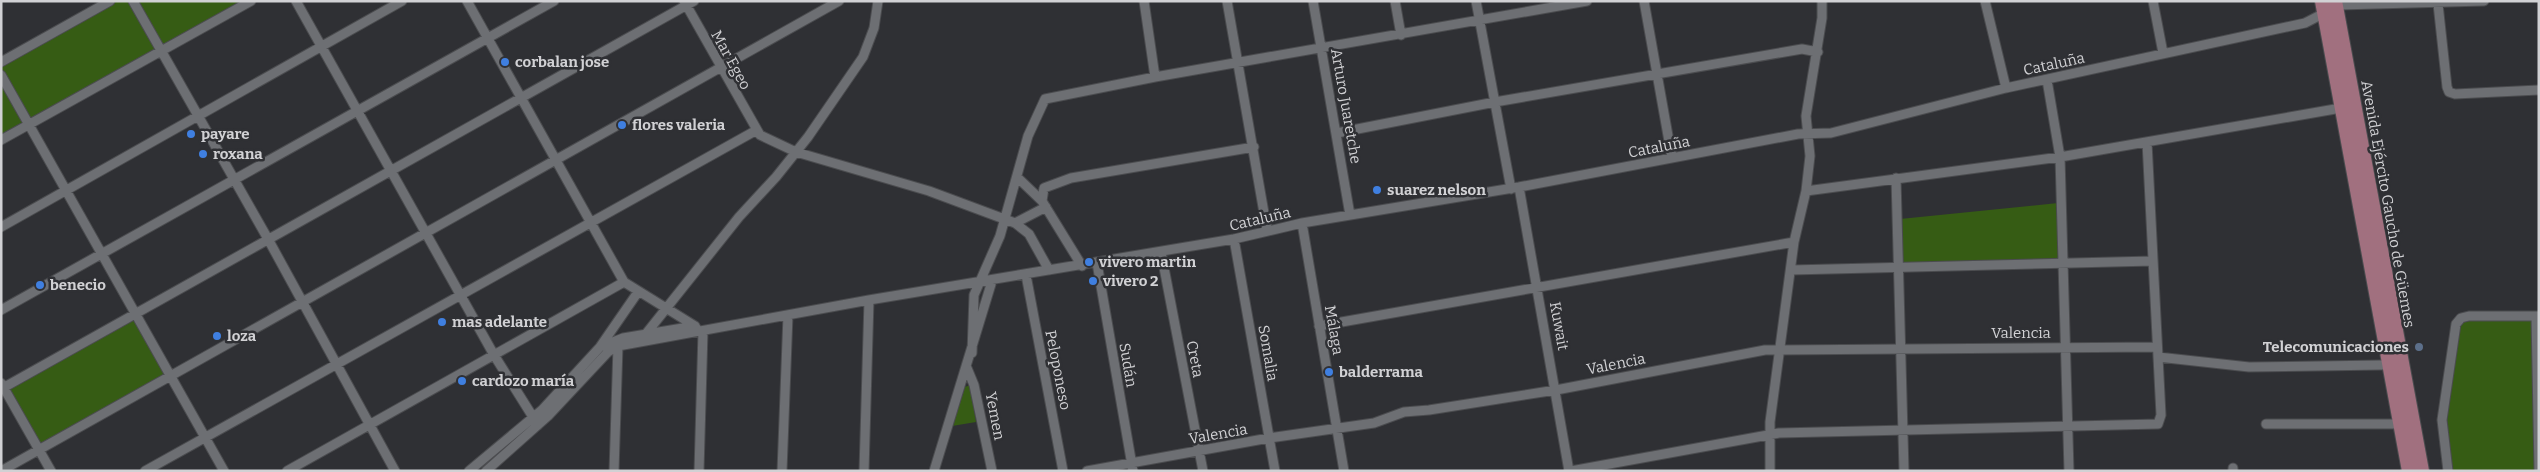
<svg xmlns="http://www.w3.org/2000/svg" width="2540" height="472" font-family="Bitter,serif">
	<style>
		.green { fill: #365c14 }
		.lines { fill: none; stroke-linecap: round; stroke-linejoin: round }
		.street-casing { stroke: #4b4c4f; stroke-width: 11 }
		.primary-casing { stroke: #4b4c4f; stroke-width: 16 }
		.street { stroke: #6d6f73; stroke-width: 9 }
		.primary { stroke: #a1707f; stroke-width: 14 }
		.shop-dot { fill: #3f7fe0; stroke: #2f3034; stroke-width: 2 }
		.service-dot { fill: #5c6f8a; stroke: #2f3034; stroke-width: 2 }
		.labels { text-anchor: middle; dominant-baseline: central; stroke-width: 5; stroke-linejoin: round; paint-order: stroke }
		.street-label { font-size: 15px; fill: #d1d1d4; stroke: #2f3034 }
		.poi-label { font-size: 15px; font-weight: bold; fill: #d1d1d4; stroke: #2f3034; text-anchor: start }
	</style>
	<rect width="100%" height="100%" fill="#2f3034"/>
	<!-- green -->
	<path class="green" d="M111 1H250L1 139V62Z
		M2058 203 2061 260 1901 265 1900 219Z
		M136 316 168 375 40 448 6 388Z
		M2467 319H2533L2536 471H2450L2442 420 2458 328Z
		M970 385 976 422 952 426 965 387Z"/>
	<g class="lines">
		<!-- street casing -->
		<g class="street-casing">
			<path id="street" d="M133 1 268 239 395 471
				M296 1 494 355 538 425
				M467 1 624 282 695 326 698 331
				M684 1 760 135 796 152 929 191 1015 223 1029 234 1049 270
				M1144 1 1155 77
				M1227 1 1267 230
				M1313 1 1350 215
				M1395 1 1401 35
				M1476 1 1511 189
				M1644 1 1672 158
				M1985 1 2006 88
				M2153 1 2163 53
				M2438 4 2447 87 2449 92 2455 94 2539 90
				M1 62 110 1
				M1 75 224 471
				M2047 80 2060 157 2069 471
				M1337 133 1495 102 1802 49 1818 52
				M1 140 251 1
				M1018 178 1042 201
				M1896 178 1904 471
				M1519 187 1569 471
				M1806 191 2060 157 2341 108
				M1015 223 1046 207
				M1302 223 1344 471
				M1 227 402 1
				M1234 239 1275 471
				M1161 252 1203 471
				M1097 263 1133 471
				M1082 266 1042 201 1044 188 1071 178 1254 147
				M1791 270 2153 261
				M1026 275 1063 471
				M1 310 554 1
				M2536 316 2539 470
				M1319 326 1794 242
				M645 335 739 217 776 177 808 137 863 57 874 28 878 1
				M603 346 623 338 695 326
				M972 353 974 295 1000 236 1028 136 1045 99 1155 77 1587 1
				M2158 357 2249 367 2382 365
				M967 368 974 385 992 471
				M1 383 51 471
				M1 389 694 1
				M2266 424H2401
				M2233 468V471
				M1 471 839 1
				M145 471 755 131
				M287 471 624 282
				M469 471 542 410 600 347 638 292
				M486 471 548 416 608 352 618 346 869 300 1234 239 1302 223 1519 187 1798 134 1831 133 2006 88 2305 23 2340 5 2484 1
				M614 471 618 346
				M699 471 703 331
				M782 471 788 315
				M864 471 869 300
				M934 471 992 281
				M1087 471 1269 438 1374 423 1404 412 1429 410 1556 390 1765 350 2157 347
				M1571 471 1779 433 2158 424 2161 415 2147 142
				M1770 471V422L1794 242 1806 191 1810 156 1806 116 1822 18V1
				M2448 471 2442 420 2456 324 2461 318 2469 316H2539"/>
		</g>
		<!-- primary casing -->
		<g class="primary-casing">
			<path id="primary" d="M2322 1 2409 471
				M2335 1 2422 471"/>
		</g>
		<!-- street -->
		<use href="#street" class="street"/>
		<!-- primary -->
		<use href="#primary" class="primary"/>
	</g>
	<!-- markers -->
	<g class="shop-dot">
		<circle cx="505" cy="62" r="5"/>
		<circle cx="622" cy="125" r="5"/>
		<circle cx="191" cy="134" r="5"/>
		<circle cx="203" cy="154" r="5"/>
		<circle cx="1377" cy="190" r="5"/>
		<circle cx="1089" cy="262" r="5"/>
		<circle cx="1093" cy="281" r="5"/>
		<circle cx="40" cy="285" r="5"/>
		<circle cx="442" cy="322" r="5"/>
		<circle cx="217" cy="336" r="5"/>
		<circle cx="1329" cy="372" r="5"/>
		<circle cx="462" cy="381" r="5"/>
	</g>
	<circle class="service-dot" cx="2419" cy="347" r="5"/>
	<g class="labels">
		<!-- street labels -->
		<g class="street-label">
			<text transform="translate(731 60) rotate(61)">Mar Egeo</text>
			<text transform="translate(2054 64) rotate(-12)">Cataluña</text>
			<text transform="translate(1346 106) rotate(80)">Arturo Juaretche</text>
			<text transform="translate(1659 147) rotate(-11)">Cataluña</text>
			<text transform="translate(2388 204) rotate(80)">Avenida Ejército Gaucho de Güemes</text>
			<text transform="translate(1260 219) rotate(-13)">Cataluña</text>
			<text transform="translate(1559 326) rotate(80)">Kuwait</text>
			<text transform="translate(1334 330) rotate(80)">Málaga</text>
			<text x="2021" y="333">Valencia</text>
			<text transform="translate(1268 353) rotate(80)">Somalia</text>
			<text transform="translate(1195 359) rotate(79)">Creta</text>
			<text transform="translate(1616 364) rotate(-11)">Valencia</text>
			<text transform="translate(1128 365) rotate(80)">Sudán</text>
			<text transform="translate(1058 370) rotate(79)">Peloponeso</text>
			<text transform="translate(995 416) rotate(79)">Yemen</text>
			<text transform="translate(1218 434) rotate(-10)">Valencia</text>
		</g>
		<!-- poi labels -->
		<g class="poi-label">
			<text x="515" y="62">corbalan jose</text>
			<text x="632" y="125">flores valeria</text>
			<text x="201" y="134">payare</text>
			<text x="213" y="154">roxana</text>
			<text x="1387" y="190">suarez nelson</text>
			<text x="1099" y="262">vivero martin</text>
			<text x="1103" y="281">vivero 2</text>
			<text x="50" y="285">benecio</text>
			<text x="452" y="322">mas adelante</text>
			<text x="227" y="336">loza</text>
			<text x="2409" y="347" text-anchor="end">Telecomunicaciones</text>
			<text x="1339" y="372">balderrama</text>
			<text x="472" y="381">cardozo maría</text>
		</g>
	</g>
	<!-- border -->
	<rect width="2540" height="472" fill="none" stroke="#d1d1d4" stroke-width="5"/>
</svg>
